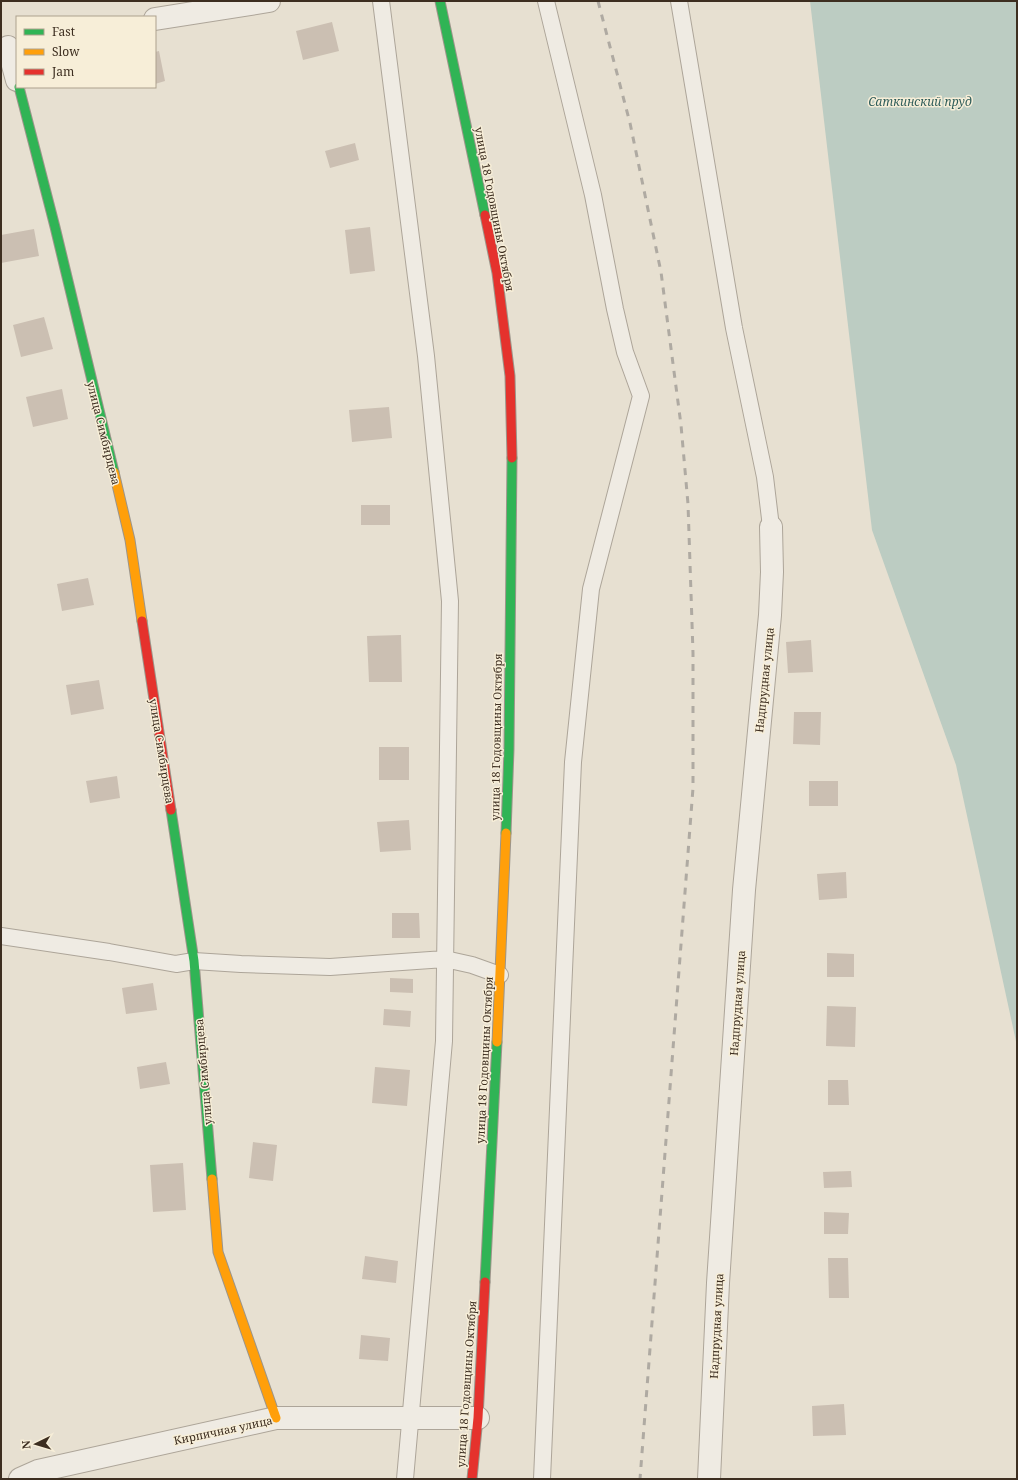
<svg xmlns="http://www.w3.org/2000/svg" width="1018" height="1480" font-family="'Noto Serif',serif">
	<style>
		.water { fill: #bcccc2 }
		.building { fill: #cbbfb2 }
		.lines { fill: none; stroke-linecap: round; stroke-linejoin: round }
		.lane-casing { stroke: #ada599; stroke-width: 18 }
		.street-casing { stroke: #ada599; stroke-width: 24 }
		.fast-casing { stroke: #9c958a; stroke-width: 11 }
		.slow-casing { stroke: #9c958a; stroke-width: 11 }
		.jam-casing { stroke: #9c958a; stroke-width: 11 }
		.lane { stroke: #efebe3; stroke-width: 16 }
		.street { stroke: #efebe3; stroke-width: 22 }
		.fast { stroke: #30b455; stroke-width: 9 }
		.slow { stroke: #ff9f0a; stroke-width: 9 }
		.jam { stroke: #e5322d; stroke-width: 9 }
		.rail { stroke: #afaaa2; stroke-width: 3; stroke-dasharray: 7 7; stroke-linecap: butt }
		.labels { text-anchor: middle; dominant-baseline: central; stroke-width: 3; stroke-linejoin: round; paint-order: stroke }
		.street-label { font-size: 11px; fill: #3d2e20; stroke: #f7eed8 }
		.water-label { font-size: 12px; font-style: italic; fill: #2f5d5a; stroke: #f7eed8 }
	</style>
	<rect width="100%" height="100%" fill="#e7e0d1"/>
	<!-- water -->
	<path class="water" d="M810 1H1017V1046L956 765 872 530Z"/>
	<!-- building -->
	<path class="building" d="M332 22 339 51 303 60 296 31Z
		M159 51 165 81 155 84V52Z
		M355 143 359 160 330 168 325 151Z
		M370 227 375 271 350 274 345 230Z
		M34 229 39 256 1 263V235Z
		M44 317 53 349 21 357 13 325Z
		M62 389 68 419 33 427 26 397Z
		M389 407 392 438 352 442 349 410Z
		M361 505H390V525H361Z
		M88 578 94 605 62 611 57 584Z
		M401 635 402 682H369L367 636Z
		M811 640 813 672 788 673 786 642Z
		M99 680 104 709 71 715 66 685Z
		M794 712H821L820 745 793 744Z
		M379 747H409V780H379Z
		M117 776 120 798 90 803 86 781Z
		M809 781H838V806H809Z
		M409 820 411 850 380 852 377 822Z
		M846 872 847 898 819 900 817 874Z
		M392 913H419L420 938H392Z
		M827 953 854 954V977H827Z
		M390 978 413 979V993L390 992Z
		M153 983 157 1010 126 1014 122 988Z
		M827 1006 856 1007 855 1047 826 1046Z
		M384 1009 411 1011 410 1027 383 1025Z
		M166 1062 170 1084 140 1089 137 1067Z
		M375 1067 410 1070 407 1106 372 1103Z
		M828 1080H848L849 1105H828Z
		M253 1142 277 1145 273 1181 249 1178Z
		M183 1163 186 1210 153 1212 150 1165Z
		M851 1171 852 1187 824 1188 823 1172Z
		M824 1212 849 1213 848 1234H824Z
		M365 1256 398 1261 396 1283 362 1279Z
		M828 1258H848L849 1298H829Z
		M361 1335 390 1338 388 1361 359 1359Z
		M844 1404 846 1435 813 1436 812 1406Z"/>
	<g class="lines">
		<!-- lane casing -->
		<g class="lane-casing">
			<path id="lane" d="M381 1 426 356 450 601 444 1041 405 1479
				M679 1 734 328 765 477 771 527
				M1 936 109 952 176 964 194 961 241 964 330 967 445 959 472 965 500 975
				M542 1479 573 762 591 589 641 396 625 352 615 309 593 195 546 1"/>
		</g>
		<!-- street casing -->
		<g class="street-casing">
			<path id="street" d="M155 19 269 1
				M8 47 17 80
				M20 1479 38 1471 276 1418H478
				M709 1479 718 1283 744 890 770 615 772 572 771 527"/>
		</g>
		<!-- fast casing -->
		<g class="fast-casing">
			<path id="fast" d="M440 1 485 215
				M19 87 55 227 114 472
				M171 810 194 961 212 1179
				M506 833 509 749 512 458
				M485 1282 497 1042"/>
		</g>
		<!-- slow casing -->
		<g class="slow-casing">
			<path id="slow" d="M114 472 130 540 142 621
				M497 1042 506 833
				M212 1179 218 1252 276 1418"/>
		</g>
		<!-- jam casing -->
		<g class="jam-casing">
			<path id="jam" d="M485 215 497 273 510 376 512 458
				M142 621 171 810
				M472 1479 478 1418 485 1282"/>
		</g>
		<!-- lane -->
		<use href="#lane" class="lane"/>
		<!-- street -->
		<use href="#street" class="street"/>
		<!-- fast -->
		<use href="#fast" class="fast"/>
		<!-- slow -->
		<use href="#slow" class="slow"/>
		<!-- jam -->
		<use href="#jam" class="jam"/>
		<!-- rail -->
		<path class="rail" d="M598 1 630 123 661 272 681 425 688 504 693 653V788L640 1479"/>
	</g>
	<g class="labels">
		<!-- street labels -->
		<g class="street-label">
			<text transform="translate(495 209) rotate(79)">улица 18 Годовщины Октября</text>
			<text transform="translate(104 433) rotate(76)">улица Симбирцева</text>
			<text transform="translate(764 680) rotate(-84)">Надпрудная улица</text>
			<text transform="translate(496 737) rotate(-89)">улица 18 Годовщины Октября</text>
			<text transform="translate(162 751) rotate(81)">улица Симбирцева</text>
			<text transform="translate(737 1003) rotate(-86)">Надпрудная улица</text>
			<text transform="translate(484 1060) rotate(-87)">улица 18 Годовщины Октября</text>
			<text transform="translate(203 1072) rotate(-95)">улица Симбирцева</text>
			<text transform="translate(716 1326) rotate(-87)">Надпрудная улица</text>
			<text transform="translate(466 1384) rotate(-86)">улица 18 Годовщины Октября</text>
			<text transform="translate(223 1430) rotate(-12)">Кирпичная улица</text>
		</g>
		<!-- water labels -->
		<g class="water-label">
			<text x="920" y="101">Саткинский пруд</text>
		</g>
	</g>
	<!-- border -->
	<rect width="1018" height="1480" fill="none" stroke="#3d2e20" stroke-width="4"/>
	<!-- legend -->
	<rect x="16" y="16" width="140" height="72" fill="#f7eed8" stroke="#ada18e"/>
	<rect x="24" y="29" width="20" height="6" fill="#30b455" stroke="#ada18e"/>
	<text x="52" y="36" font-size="12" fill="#3d2e20">Fast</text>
	<rect x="24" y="49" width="20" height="6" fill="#ff9f0a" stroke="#ada18e"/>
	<text x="52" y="56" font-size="12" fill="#3d2e20">Slow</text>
	<rect x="24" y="69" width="20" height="6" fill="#e5322d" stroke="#ada18e"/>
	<text x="52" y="76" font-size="12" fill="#3d2e20">Jam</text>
	<!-- north arrow -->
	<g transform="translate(36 1444) rotate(265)" stroke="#f7eed8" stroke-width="3" paint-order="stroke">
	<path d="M0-3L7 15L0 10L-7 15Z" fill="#3d2e20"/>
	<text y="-6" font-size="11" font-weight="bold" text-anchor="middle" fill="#3d2e20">N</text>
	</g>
</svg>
